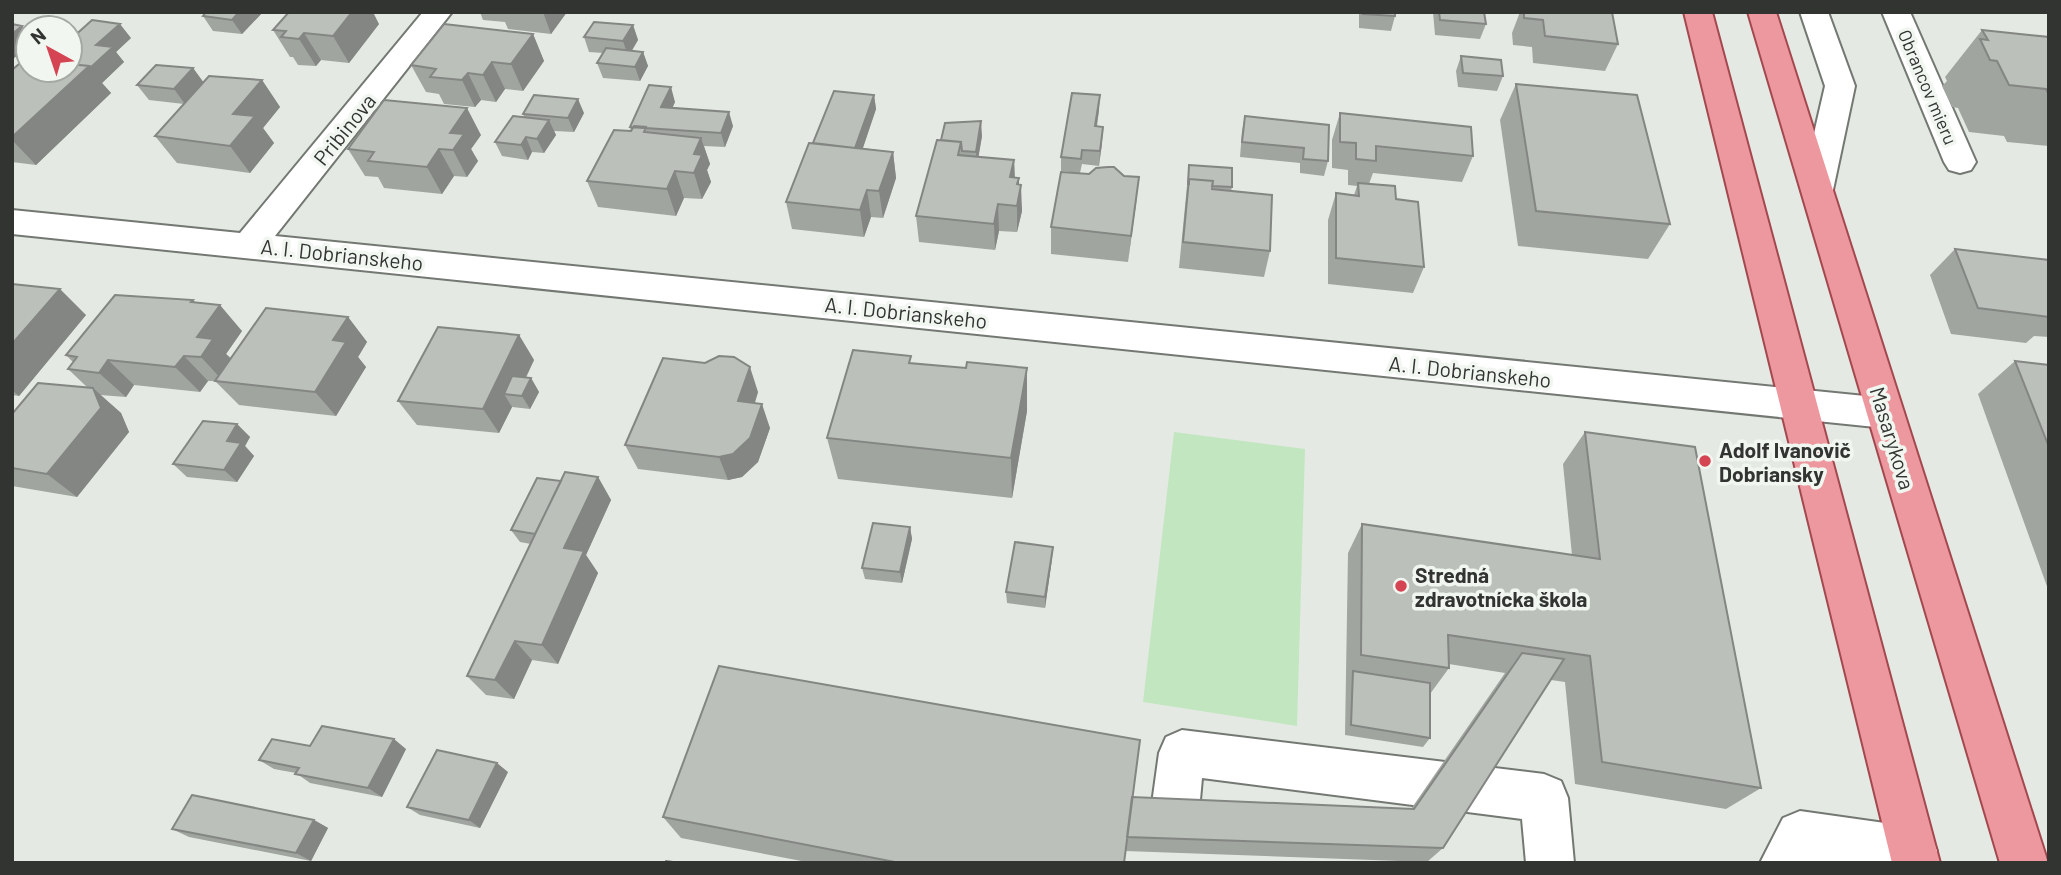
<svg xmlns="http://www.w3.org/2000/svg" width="2061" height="875" font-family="Barlow,sans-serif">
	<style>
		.green { fill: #c2e6c0 }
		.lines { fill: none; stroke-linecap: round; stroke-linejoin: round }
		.minor-casing { stroke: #737872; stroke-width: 4 }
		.major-casing { stroke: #a4484f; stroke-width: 4 }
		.minor { fill: #fff; fill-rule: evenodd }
		.major { fill: #ed989f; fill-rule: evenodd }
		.wall { fill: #a1a5a0 }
		.shaded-wall { fill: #838682 }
		.building { fill: #bbc0ba; stroke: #838682; stroke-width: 2 }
		.poi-dot { fill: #d54453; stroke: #f1f7f0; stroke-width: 2.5 }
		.labels { text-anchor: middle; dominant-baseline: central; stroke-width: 7; stroke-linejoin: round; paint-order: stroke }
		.far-street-label { font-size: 18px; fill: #323432; stroke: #f1f7f0 }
		.street-label { font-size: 21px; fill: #323432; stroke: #f1f7f0 }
		.poi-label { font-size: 21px; font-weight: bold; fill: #323432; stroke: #f1f7f0; text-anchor: start }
	</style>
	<rect width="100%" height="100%" fill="#e4eae3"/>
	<!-- green -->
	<path class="green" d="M1174 432 1305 449 1297 726 1143 702Z"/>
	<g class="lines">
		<!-- minor casing -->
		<g class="minor-casing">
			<path id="minor" d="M423 12H452L275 236 1885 398 1898 402 1904 413 1898 424 1885 428 12 234V210L240 233Z
				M1800 12H1828L1855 86 1833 190 1829 198 1817 201 1805 198 1801 190 1825 86Z
				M1882 12H1910L1976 162 1971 170 1960 173 1949 170 1944 162Z
				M1182 730 1544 774 1561 781 1568 798 1574 863H1526L1522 819 1202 778 1199 811 1192 828 1175 835 1158 828 1151 811 1159 753 1166 737Z
				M1800 811 1913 827 1930 834 1937 851 1932 863H1760L1783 818Z"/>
		</g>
		<!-- major casing -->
		<g class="major-casing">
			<path id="major" d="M1684 12H1712L1940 863H1892Z
				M1748 12H1776L2048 863H2000Z"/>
		</g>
		<!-- minor -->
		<use href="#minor" class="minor"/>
		<!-- major -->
		<use href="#major" class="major"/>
	</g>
	<!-- wall -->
	<path class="wall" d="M263 12 242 34 213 31 203 16Z
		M480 12H567L551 34 508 29 505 22 483 20Z
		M1359 12H1395V16L1391 31 1359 28Z
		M1433 12H1484L1486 24 1480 39 1435 35Z
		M1520 12H1612L1618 44 1605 71 1533 63 1532 47 1513 45 1512 33Z
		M379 24 349 63 321 60 316 66 298 65 293 57H290L273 30Z
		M633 25 638 40 632 51 643 52 648 66 640 81 603 78 597 63 603 53 589 52 584 37Z
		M1982 30 2049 37V146L2007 142 2004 136 1969 132 1958 108 1952 107 1942 86 1947 81 1945 77Z
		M533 34 544 61 523 91 505 89 496 102 481 100 475 107 444 104 439 94 426 92 411 65Z
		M131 38 116 52 124 62 102 83 111 93 36 165 12 162V70H28Z
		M1461 56 1503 76 1497 91 1458 87 1456 71Z
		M193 68 203 82 262 80 280 107 263 128 274 143 250 173 177 163 155 136 184 104 149 100 137 85Z
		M1516 84 1670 224 1648 259 1518 246 1500 120Z
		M874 95 876 109 863 148 893 152 896 178 883 218 871 217 864 237 792 229 786 202 813 143Z
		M675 102 672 108 733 126 725 147 704 146 710 164 707 170 711 182 702 199 684 198 676 216 598 207 587 181 631 131 630 127Z
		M1099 110 1097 127 1102 142 1099 166 1082 164 1080 173 1061 171V157Z
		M584 113 574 132 554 131 556 135 544 153 532 152 528 160 502 156 495 142 524 117 523 114Z
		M1340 113 1473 156 1462 182 1373 173 1369 184 1396 199 1424 267 1413 293 1328 284V220L1336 193 1354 195 1357 186 1348 185V170L1332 168V140Z
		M1245 116 1328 161 1324 176 1300 173V163L1240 157 1242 131Z
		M481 135 471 149 478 161 467 177 454 176 442 194 384 188 378 177 365 176 348 149Z
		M982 136 978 157 1014 160 1015 178 1019 184 1022 211 1017 232 999 231 995 250 919 242 916 216 941 140Z
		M1189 165 1232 187 1231 191 1270 251 1264 277 1179 268Z
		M1089 174 1139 177 1128 262 1051 254V227Z
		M1955 249 2049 260V337L2034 336 2026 343 1951 334 1930 275Z
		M12 284 86 315 19 396 12 395Z
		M196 303 242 331 226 354 231 358 348 317 367 342 358 357 366 367 336 416 239 405 215 381H208L200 392 134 385 126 397 100 395 121 413 129 432 77 497 12 486V414L88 388 68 369 73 362 66 355Z
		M519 335 534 360 526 378H531L539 392 530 409 512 407 499 433 417 425 398 401Z
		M2015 361 2049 365V592L1978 394Z
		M912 363 966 368H1027V411L1012 498 838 479 827 438Z
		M758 392 755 403 770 428 758 462 742 477 728 480 638 469 625 445Z
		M237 424 250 437 245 446 254 456 237 482 187 477 173 464Z
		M1585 432 1761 788 1726 809 1575 784 1565 682 1551 680 1443 848 1427 862 1125 851 1124 863H812L681 838 663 817 1132 797 1411 809 1505 673 1449 664V668L1430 694V738L1423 747 1345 735 1348 553 1362 524 1572 555 1563 464Z
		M598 477 611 500 586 555 598 573 558 664 532 660 514 699 486 695 467 676 531 544 520 542 511 530 561 481Z
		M910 527 912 539 902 583 865 579 862 568Z
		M1052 559 1045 608 1007 603 1006 592Z
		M310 746 406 749 382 797 310 783 296 773 274 769 259 760Z
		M508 772 480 828 420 815 407 807Z
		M314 820 328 828 311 861 189 837 172 829Z"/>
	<!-- shaded-wall -->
	<path class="shaded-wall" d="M239 12H263L242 34 232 20Z
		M352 12H373L379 24 349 63 333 36Z
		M543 12H567L551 34Z
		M120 24 131 38 116 52 124 62 102 83 111 93 36 165 12 140V137L89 66 96 45Z
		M633 25 638 40 628 56 623 41Z
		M22 26 28 33V46L12 60V34Z
		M304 33 321 60 316 66 299 39Z
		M533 34 544 61 523 91 511 64Z
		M643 52 648 66 640 81 635 67Z
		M492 62 505 89 496 102 483 75Z
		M193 68 204 83 185 104 174 89Z
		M468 73 481 100 475 107 462 80Z
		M262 80 280 107 263 128 274 143 250 173 230 146 233 114Z
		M671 87 675 102 666 122 661 107Z
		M874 95 876 109 854 174 851 160Z
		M1100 95 1099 110 1094 141 1095 126Z
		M578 99 584 113 574 132 568 118Z
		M467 108 481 135 471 149 478 161 467 177 453 150 450 133Z
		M729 112 733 126 725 147 721 133Z
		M549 120 556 135 544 153 537 139Z
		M981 121 982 136 977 166 976 152Z
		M1103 127 1102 142 1099 166 1100 151Z
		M526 137 532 152 528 160 521 145Z
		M701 138 710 164 707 170 711 182 702 199 694 173V154Z
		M439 149 454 176 442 194 427 167Z
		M893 152 896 178 883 218 879 191Z
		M1014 160 1015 187 1010 177Z
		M675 171 684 198 676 216 667 189Z
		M1139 177 1136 204 1128 262 1131 236Z
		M1019 178V195L1021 185 1022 211 1017 232V184Z
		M867 190 871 217 864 237 860 210Z
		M998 204 999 231 995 250 994 224Z
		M60 289 86 315 19 396 12 390V344Z
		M193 300 210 319 220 305 242 331 226 354 236 364 224 382 201 357 191 302Z
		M348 317 367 342 358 357 366 367 336 416 315 392 333 340Z
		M519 335 534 360 517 395 504 394 512 407 499 433 483 409Z
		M184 356 208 381 200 392 175 367Z
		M108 360 134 385 126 397 99 373Z
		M750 367 758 392 747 426 738 401Z
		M1027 368V411L1012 498 1011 458Z
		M531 378 539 392 530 409 522 396Z
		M93 388 121 413 129 432 77 497 47 474Z
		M762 404 770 428 758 462 742 477 728 480 719 457Z
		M237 424 250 437 245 446 254 456 237 482 224 470 227 441Z
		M598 477 611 500 586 555 598 573 558 664 542 645 564 548Z
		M910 527 912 539 902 583 900 572Z
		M1053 547 1052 559 1045 608V597Z
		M515 641 532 660 514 699 495 680Z
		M394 739 406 749 382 797 368 788Z
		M497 763 508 772 480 828 469 820Z
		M314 820 328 828 311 861 296 853Z"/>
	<!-- building -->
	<path class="building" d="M206 12H239L232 20 203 16Z
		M289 12H352L333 36 304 33 299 39 281 37 286 31 273 30Z
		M1363 12H1395V16L1363 14Z
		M1439 12H1484L1486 24 1440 20Z
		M1524 12H1612L1618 44 1545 36 1543 20 1524 18Z
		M92 20 120 24 96 45 113 47 90 68 89 66 70 64V40Z
		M594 22 633 25 623 41 584 37Z
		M12 24 22 26 12 34Z
		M444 24 533 34 511 64 492 62 483 75 468 73 462 80 430 77 436 69 411 65Z
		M1982 30 2049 37V95L2046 89 2009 85 1997 61 1990 60 1980 39 1988 40Z
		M606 48 643 52 635 67 597 63Z
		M1461 56 1501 60 1503 76 1463 73Z
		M26 58H28V70H70V64L89 66 12 137V70Z
		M156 65 193 68 174 89 137 85Z
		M209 76 262 80 233 114 255 116 230 146 155 136Z
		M1516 84 1637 95 1670 224 1536 211Z
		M649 85 671 87 661 107 729 112 721 133 630 127Z
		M834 91 874 95 855 148 813 143Z
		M1072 93 1100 95 1095 126 1103 127 1100 151 1082 150 1081 159 1061 157Z
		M534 95 578 99 568 118 523 114Z
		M384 100 467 108 450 133 464 134 453 150 439 149 427 167 368 161 374 152 348 149Z
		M1340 113 1471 127 1473 156 1376 146V161L1356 159V143L1340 142Z
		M513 116 549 120 537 139 526 137 521 145 495 142Z
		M1245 116 1329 125 1328 161 1303 159 1304 148 1242 142Z
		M981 121 976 152 962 151 961 142 941 140 945 123Z
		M634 126 646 127 644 132 701 138 694 154 702 155 694 173 675 171 667 189 587 181 614 130 631 131Z
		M937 140 961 142 958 155 1014 160 1010 177 1019 178 1017 184 1021 185 1017 206 998 204 994 224 916 216Z
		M809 143 893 152 879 191 867 190 860 210 786 202Z
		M1189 165 1232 168V187L1212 186 1213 181 1189 179V184H1188Z
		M1108 167H1114L1124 176 1139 177 1131 236 1051 227 1061 172 1089 174 1096 168Z
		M1189 179 1213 181 1212 189 1272 195 1270 251 1183 242Z
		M1358 183 1395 186 1396 199 1418 202 1424 267 1336 258V193L1359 196Z
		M1955 249 2049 260V317L1978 308Z
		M12 284 60 289 12 344Z
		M115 295 193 300 191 302 220 305 197 337 213 339 201 357 184 356 175 367 108 360 99 373 68 369 77 357 66 355Z
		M266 308 348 317 333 340 346 342 315 392 215 381Z
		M438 327 519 335 483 409 398 401Z
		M853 350 911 356 909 363 966 368 967 362 1027 368 1011 458 827 438Z
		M719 356 734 357 750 367 738 401 762 404 750 438 733 454 719 457 625 445 663 358 705 363Z
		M2015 361 2049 365V447Z
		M512 376 531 378 522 396 504 394Z
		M38 383 93 388 101 408 47 474 12 468V414Z
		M203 421 237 424 227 441 241 443 224 470 173 464Z
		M1585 432 1695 447 1761 788 1602 762 1590 656 1448 635 1449 668 1361 655 1362 524 1600 559Z
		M565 472 598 477 564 548 584 551 542 645 515 641 495 680 467 676Z
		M537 478 561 481 535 534 511 530Z
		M873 523 910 527 900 572 862 568Z
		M1015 542 1053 547 1045 597 1006 592Z
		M1522 653 1564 659 1443 848 1127 837 1132 797 1414 809Z
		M719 666 1140 740 1124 863H900L663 817Z
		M1353 671 1430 683V738L1351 725Z
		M322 726 394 739 368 788 295 774 299 768 259 760 272 739 310 746Z
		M437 750 497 763 469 820 407 807Z
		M192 795 314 820 296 853 172 829Z
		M666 861 680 863H665Z"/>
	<!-- markers -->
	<g class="poi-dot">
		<circle cx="1705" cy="461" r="7"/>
		<circle cx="1401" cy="586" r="7"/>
	</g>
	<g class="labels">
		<!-- far-street labels -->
		<g class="far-street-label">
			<text transform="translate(1928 87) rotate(67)">Obrancov mieru</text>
		</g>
		<!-- street labels -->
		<g class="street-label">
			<text transform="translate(344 129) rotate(-51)">Pribinova</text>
			<text transform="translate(342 254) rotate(6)">A. I. Dobrianskeho</text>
			<text transform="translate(906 312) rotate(6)">A. I. Dobrianskeho</text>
			<text transform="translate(1470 371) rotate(6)">A. I. Dobrianskeho</text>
			<text transform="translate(1893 438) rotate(73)">Masarykova</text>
		</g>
		<!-- poi labels -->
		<g class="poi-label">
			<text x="1719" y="449">Adolf Ivanovič<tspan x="1719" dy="24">Dobriansky</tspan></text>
			<text x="1415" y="574">Stredná<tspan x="1415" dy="24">zdravotnícka škola</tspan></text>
		</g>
	</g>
	<!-- border -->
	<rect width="2061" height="875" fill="none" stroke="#323432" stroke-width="28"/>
	<!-- north arrow -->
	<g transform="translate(49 49) rotate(320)"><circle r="33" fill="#f1f7f0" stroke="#a5a9a4" stroke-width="2"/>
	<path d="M0-5L12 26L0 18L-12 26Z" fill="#d54453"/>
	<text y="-10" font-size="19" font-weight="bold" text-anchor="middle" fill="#323432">N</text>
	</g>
</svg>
